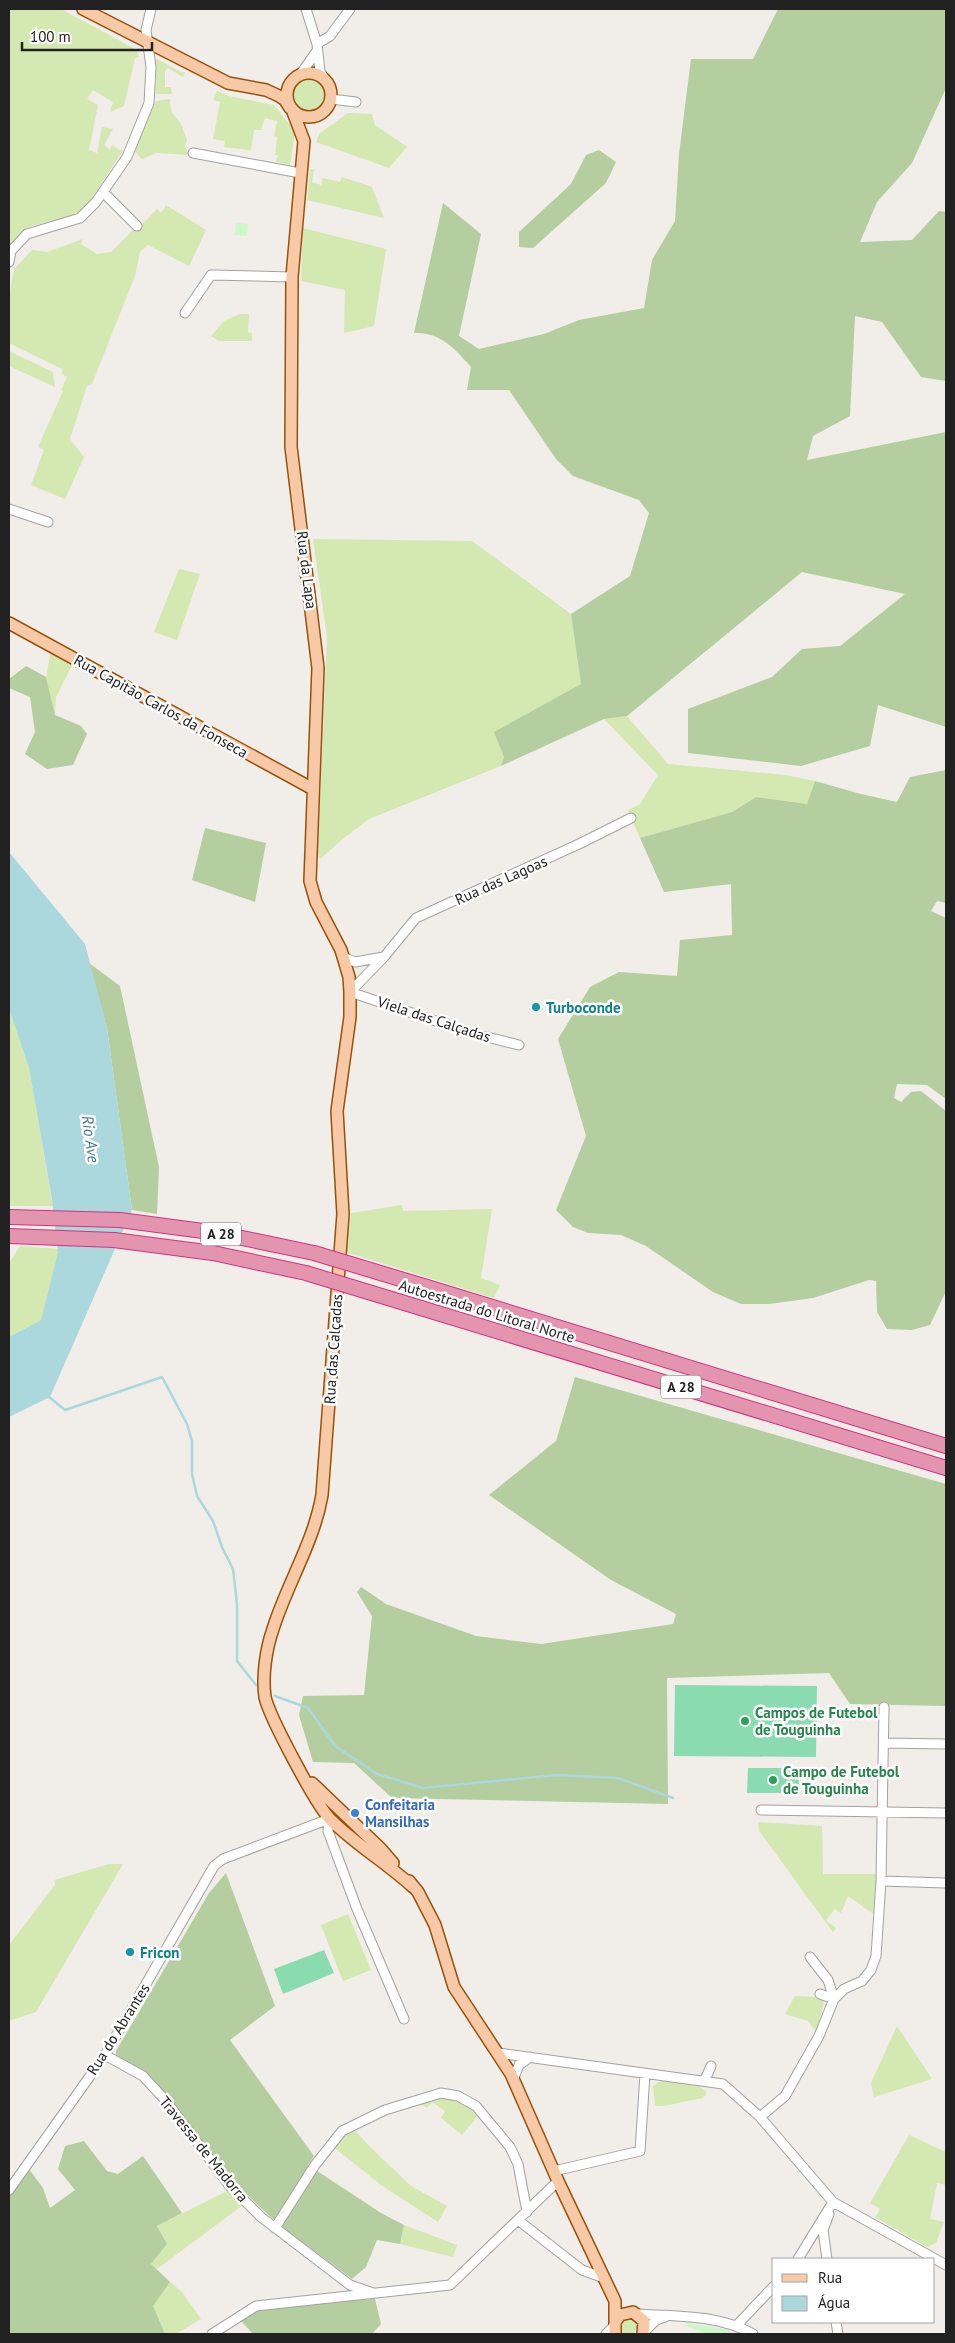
<svg xmlns="http://www.w3.org/2000/svg" width="955" height="2343" font-family="'PT Sans',sans-serif">
	<style>
		.grass { fill: #d4e8b2 }
		.forest { fill: #b4ce9f }
		.park { fill: #ccf7c9 }
		.pitch { fill: #8bdbb0 }
		.water { fill: #abd8dc }
		.lines { fill: none; stroke-linecap: round; stroke-linejoin: round }
		.stream { stroke: #abd8dc; stroke-width: 2.5 }
		.minor-casing { stroke: #a2a2a2; stroke-width: 11 }
		.major-casing { stroke: #975208; stroke-width: 14 }
		.highway-casing { stroke: #d33181; stroke-width: 16 }
		.minor { stroke: #fff; stroke-width: 9 }
		.major { stroke: #f8c9a7; stroke-width: 11 }
		.highway { stroke: #e395af; stroke-width: 14 }
		.highway-bridge-casing { stroke: #d33181; stroke-width: 16; stroke-linecap: butt }
		.highway-bridge { stroke: #e395af; stroke-width: 14 }
		.culture-dot { fill: #0f9aa8; stroke: #fff; stroke-width: 2 }
		.leisure-dot { fill: #2e9e5b; stroke: #fff; stroke-width: 2 }
		.shop-dot { fill: #3f7fe0; stroke: #fff; stroke-width: 2 }
		.labels { text-anchor: middle; dominant-baseline: central; stroke-width: 5; stroke-linejoin: round; paint-order: stroke }
		.shield { fill: #fff; stroke: #646464; stroke-width: 1 }
		.shield-label { font-size: 14px; font-weight: bold; fill: #212121 }
		.street-label { font-size: 15px; fill: #212121; stroke: #fff }
		.culture-label { font-size: 15px; font-weight: bold; fill: #0d838f; stroke: #fff; text-anchor: start }
		.leisure-label { font-size: 15px; font-weight: bold; fill: #27864d; stroke: #fff; text-anchor: start }
		.shop-label { font-size: 15px; font-weight: bold; fill: #366cbe; stroke: #fff; text-anchor: start }
		.water-label { font-size: 16px; font-style: italic; fill: #477a96; stroke: #fff }
	</style>
	<rect width="100%" height="100%" fill="#f1ede8"/>
	<!-- grass -->
	<path class="grass" d="M9 9H61L137 50 139 57 135 58 124 106 110 112 113 102 93 90 87 99 98 105 89 150 97 153 102 127 113 129 104 145 110 150 112 145 119 150H123L89 203 76 215 27 227 9 246Z
		M157 59 181 72H185L183 77 168 68 165 71V87H171L172 94H156L155 61Z
		M292 95a17 17 0 1 1 34 0a17 17 0 1 1-34 0Z
		M217 91 229 96 274 105 295 131 290 165 276 162 278 155H275L277 137 274 136 277 121 265 118 261 130H254L251 150 224 147 225 141 213 139 220 102 213 100Z
		M170 99 171 111 181 124 187 140 185 146 189 155 156 153 142 159 134 150 152 107 156 101Z
		M348 113 372 114 375 125 407 147 389 168 316 142 320 133Z
		M310 169H314L312 182 321 185 323 178 340 182 342 177 372 187 384 218 307 200Z
		M166 205 206 230 189 266 148 245 140 252 135 276 92 384 87 386 70 439 84 457 65 499 31 485 44 450 38 447 63 391 61 390 67 377 62 374V369L9 343V298L14 269 32 250 47 252 83 239 81 244 97 254 111 252 133 230 136 231 157 209 161 213Z
		M303 228 386 249 374 326 344 333 345 290 301 281Z
		M240 314H249L248 332 252 333V341H219L211 336 224 321Z
		M9 351 53 372 55 387 9 366Z
		M313 539 472 541 571 614 581 684 495 732 504 757 501 766 369 819 344 838 320 859 318 854 327 637Z
		M179 569 200 574 177 640 154 632Z
		M51 651 73 663 56 697 55 715 46 677Z
		M627 716 668 764 785 775 815 781 807 804 756 797 732 812 640 838 628 810 640 804 658 775 604 719Z
		M9 1009 29 1068 53 1206H9Z
		M402 1205 403 1211 492 1209 481 1278 500 1285 494 1298 346 1252 351 1213Z
		M20 1246 58 1249V1252L41 1320 9 1337V1263Z
		M758 1822 822 1826 823 1874H877L875 1915 848 1896 841 1913 835 1909 826 1920 836 1928 833 1932 759 1831Z
		M109 1864H123L36 2012 9 2021V1945L55 1885 54 1880Z
		M348 1914 371 1970 343 1981 321 1925Z
		M795 1996 821 1997 824 2003 816 2032 808 2021 785 2014Z
		M897 2026 932 2079 874 2097 871 2083Z
		M662 2080 697 2085 706 2091V2095L702 2098 664 2106H655L653 2086Z
		M442 2095 462 2101 478 2116 462 2135 441 2118 445 2111 432 2102 427 2108 420 2103Z
		M354 2129 369 2146 411 2186 447 2206 438 2222 381 2185 332 2146Z
		M909 2135 946 2152V2185L937 2183 930 2219 944 2222 936 2243 927 2247 875 2217 880 2209 870 2203Z
		M229 2190 243 2205 157 2269 151 2264 167 2244 157 2226Z
		M404 2225 457 2245 453 2257 400 2244Z
		M170 2282 182 2292 201 2319 176 2334H165L152 2306Z
		M619 2327a9 9 0 1 1 18 0a9 9 0 1 1-18 0Z"/>
	<!-- forest -->
	<path class="forest" d="M778 9H946V88L912 163 877 202 860 242 912 240 939 211 946 212V381L921 377 882 322 855 316 850 416 813 436 807 460 946 432V727L878 705 870 746 801 766 688 753V709L772 677 802 649 840 646 905 594 802 572 627 716 604 719 501 766 504 757 494 732 581 684 571 614 630 576 649 513 639 500 573 476 556 459 509 390H467L471 367C455 349 441 332 414 333L443 203 481 234 459 336 479 349 544 334 579 320 644 308 652 260 675 221 679 154 691 59H753Z
		M599 150 616 162 606 183 533 248 519 247V232L571 184 586 155Z
		M26 666 46 677 55 715 81 726 87 734 73 765 47 769 25 754 35 732 30 697 9 688V679Z
		M946 770V903L937 901 931 911 946 918V1099L927 1085 897 1084 894 1098 901 1102 911 1092 921 1091 946 1111V1291L930 1325 912 1330 887 1329 877 1312 876 1281 869 1280 813 1298 769 1304H741L713 1292 646 1246 621 1235 588 1233 573 1227 556 1210 586 1136 558 1039 590 987 619 972 677 976 680 940 732 935 731 884 664 892 640 838 732 812 756 797 807 804 815 781 861 794 897 802 910 777Z
		M205 828 266 843 255 902 192 880Z
		M89 963 120 986 159 1167 157 1214 132 1210 107 1028Z
		M575 1377 946 1484V1706L850 1704 829 1673 667 1678 668 1804 392 1798 354 1763 313 1762 299 1715 303 1696 364 1695 372 1616 357 1592 361 1587 386 1604 476 1636 541 1644 673 1624 676 1614 611 1580 489 1495 556 1441Z
		M226 1873 275 2006 230 2040 314 2156 308 2165 381 2213 404 2225 400 2244 377 2240 366 2267 352 2279 282 2227 260 2207 232 2180 163 2092 116 2057V2051L209 1893Z
		M84 2141 107 2171 118 2174 143 2156 182 2213 157 2226 167 2244 151 2264 170 2282 153 2306 165 2334H9V2195L29 2169 43 2188 50 2208 75 2190 58 2169 65 2146Z
		M375 2299 381 2324 372 2334H253L240 2320 256 2310 267 2307Z"/>
	<!-- park -->
	<path class="park" d="M236 223 248 224 247 236 235 235Z
		M686 2323 730 2330 729 2334H707L685 2325Z"/>
	<!-- pitch -->
	<path class="pitch" d="M675 1685 817 1686 816 1757 674 1756Z
		M748 1768H799V1793H747Z
		M324 1950 334 1973 283 1994 274 1969Z"/>
	<!-- water -->
	<path class="water" d="M9 852 85 944 107 1028 132 1210 50 1397 9 1417V1337L41 1320 58 1252 52 1199 29 1068 9 1009Z"/>
	<g class="lines">
		<!-- stream -->
		<path class="stream" d="M48 1396 65 1410 162 1377 187 1424 192 1441V1474L197 1496 213 1521 222 1547 233 1569 237 1604V1661L256 1685
			M275 1696 308 1708 335 1746 377 1774 423 1788 556 1775 618 1778 673 1798"/>
		<!-- minor casing -->
		<g class="minor-casing">
			<path id="minor" d="M306 9 317 44 320 71 325 80
				M317 44 330 36 350 9
				M300 75 316 52
				M331 99 356 102
				M193 153 300 173
				M103 192 137 226
				M9 262 11 251 27 234 80 218 96 202 127 157 149 103 151 67 146 30 151 9
				M185 313 211 275 292 277
				M9 509 48 522
				M343 957 355 962 384 957
				M519 1045 471 1033 350 992 384 957 416 918 579 844 631 818
				M884 1743 946 1744
				M761 1810 946 1813
				M881 1881 946 1883
				M810 1957 828 1980 834 1999
				M820 1994 834 1999
				M498 2053 723 2084 760 2117 833 2202 946 2265
				M105 2055 143 2076 166 2101 229 2185 261 2217 350 2285 373 2293
				M513 2080 519 2065 530 2057
				M705 2080 711 2066
				M760 2117 785 2096 819 2036 834 1999 844 1989 862 1981 871 1970 876 1956 881 1881 884 1707
				M554 2171 640 2151 645 2074
				M9 2190 105 2055 214 1866 223 1859 329 1819 328 1831 357 1909 404 2019
				M518 2220 582 2270 604 2278
				M275 2228 315 2165 342 2131 385 2110 441 2093 458 2096 476 2106 510 2147 518 2164 527 2212
				M798 2259 833 2202
				M827 2259 823 2230 829 2214
				M638 2314C676 2317 718 2314 753 2334
				M836 2322 838 2334
				M737 2325 774 2286
				M645 2331 656 2320 665 2317
				M212 2334 256 2306 450 2285 558 2181
				M606 2334 614 2326"/>
		</g>
		<!-- major casing -->
		<g class="major-casing">
			<path id="major" d="M83 9 228 83 266 90 279 96 285 100 290 108
				M287 95a22 22 0 1 1 44 0a22 22 0 1 1-44 0Z
				M293 112 304 141 292 277 291 447 318 668 310 881 316 902 341 950 349 977 350 992V1017L337 1111 343 1214 322 1495C314 1542 287 1584 273 1629 266 1649 262 1676 265 1697 269 1716 317 1807 331 1820 356 1845 387 1863 413 1887
				M9 623 313 789
				M312 1783 381 1849 393 1863
				M409 1881 418 1892 435 1925 454 1987 511 2074 558 2181 615 2301V2334
				M615 2322 620 2315 633 2312 644 2321 643 2334"/>
		</g>
		<!-- highway casing -->
		<g class="highway-casing">
			<path id="highway" d="M427 1287 946 1446
				M421 1308 946 1468"/>
		</g>
		<!-- minor -->
		<use href="#minor" class="minor"/>
		<!-- major -->
		<use href="#major" class="major"/>
		<!-- highway -->
		<use href="#highway" class="highway"/>
		<!-- highway-bridge casing -->
		<g class="highway-bridge-casing">
			<path id="highway-bridge" d="M9 1217 120 1220 218 1233 314 1253 427 1287
				M9 1236 114 1240 213 1253 306 1273 421 1308"/>
		</g>
		<!-- highway-bridge -->
		<use href="#highway-bridge" class="highway-bridge"/>
	</g>
	<!-- markers -->
	<g class="culture-dot">
		<circle cx="536" cy="1007" r="5"/>
		<circle cx="130" cy="1952" r="5"/>
	</g>
	<g class="leisure-dot">
		<circle cx="745" cy="1721" r="5"/>
		<circle cx="773" cy="1780" r="5"/>
	</g>
	<circle class="shop-dot" cx="355" cy="1813" r="5"/>
	<g class="labels">
		<!-- shield labels -->
		<g class="shield">
			<rect x="201" y="1222.5" width="40" height="23" rx="4"/>
			<rect x="661" y="1375.5" width="40" height="23" rx="4"/>
		</g>
		<g class="shield-label">
			<text x="221" y="1234">A 28</text>
			<text x="681" y="1387">A 28</text>
		</g>
		<!-- street labels -->
		<g class="street-label">
			<text transform="translate(307 570) rotate(83)">Rua da Lapa</text>
			<text transform="translate(161 706) rotate(29)">Rua Capitão Carlos da Fonseca</text>
			<text transform="translate(501 880) rotate(-24)">Rua das Lagoas</text>
			<text transform="translate(434 1019) rotate(18)">Viela das Calçadas</text>
			<text transform="translate(487 1311) rotate(17)">Autoestrada do Litoral Norte</text>
			<text transform="translate(333 1349) rotate(-86)">Rua das Calçadas</text>
			<text transform="translate(118 2029) rotate(-58)">Rua do Abrantes</text>
			<text transform="translate(204 2149) rotate(51)">Travessa de Madorra</text>
		</g>
		<!-- culture labels -->
		<g class="culture-label">
			<text x="546" y="1007">Turboconde</text>
			<text x="140" y="1952">Fricon</text>
		</g>
		<!-- leisure labels -->
		<g class="leisure-label">
			<text x="755" y="1712">Campos de Futebol<tspan x="755" dy="17">de Touguinha</tspan></text>
			<text x="783" y="1771">Campo de Futebol<tspan x="783" dy="17">de Touguinha</tspan></text>
		</g>
		<!-- shop labels -->
		<g class="shop-label">
			<text x="365" y="1804">Confeitaria<tspan x="365" dy="17">Mansilhas</tspan></text>
		</g>
		<!-- water labels -->
		<g class="water-label">
			<text transform="translate(91 1139) rotate(82)">Rio Ave</text>
		</g>
	</g>
	<!-- border -->
	<rect width="955" height="2343" fill="none" stroke="#212121" stroke-width="20"/>
	<!-- legend -->
	<rect x="772" y="2258" width="162" height="65" fill="#ffffff" stroke="#a6a6a6"/>
	<rect x="782" y="2274" width="25" height="8" fill="#f8c9a7" stroke="#a6a6a6"/>
	<text x="818" y="2283" font-size="15" fill="#212121">Rua</text>
	<rect x="782" y="2296" width="25" height="15" fill="#abd8dc" stroke="#a6a6a6"/>
	<text x="818" y="2308" font-size="15" fill="#212121">Água</text>
	<!-- scale -->
	<path d="M22 42v8h130v-8" fill="none" stroke="#212121" stroke-width="2.5"/>
	<text x="30" y="42" font-size="15" fill="#212121" stroke="#ffffff" stroke-width="4" paint-order="stroke">100 m</text>
</svg>
